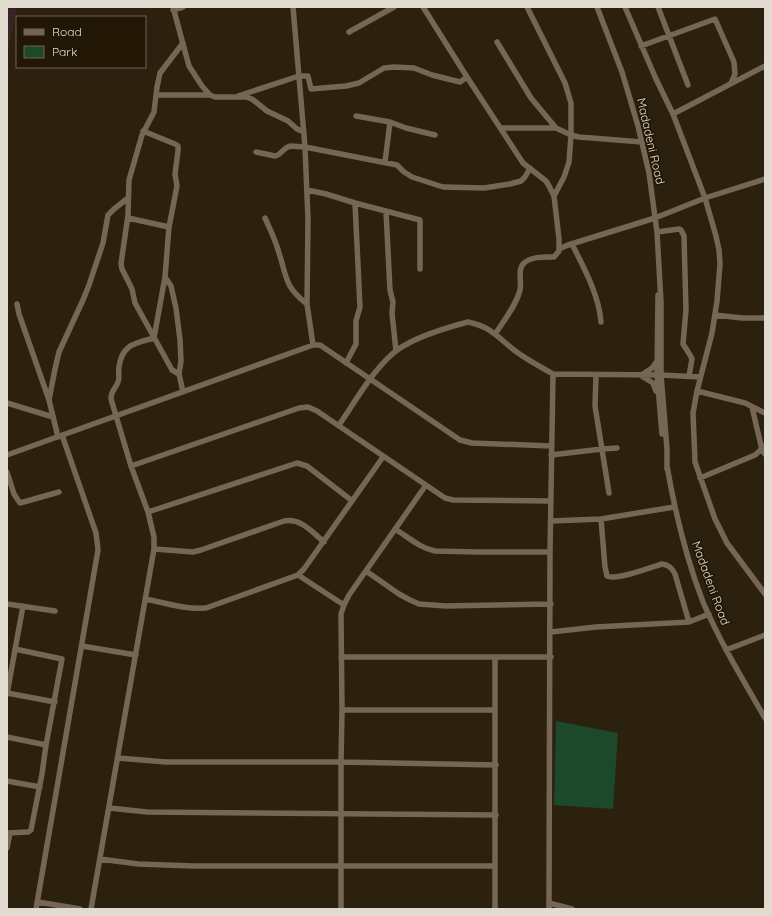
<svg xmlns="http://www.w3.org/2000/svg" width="772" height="916" font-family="Quicksand,sans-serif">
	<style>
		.education { fill: #372428 }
		.green { fill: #1b492a }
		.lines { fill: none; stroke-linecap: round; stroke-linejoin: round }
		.minor { stroke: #756753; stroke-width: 5.5 }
		.labels { text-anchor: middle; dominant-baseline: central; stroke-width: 3.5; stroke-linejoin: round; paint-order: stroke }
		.street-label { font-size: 12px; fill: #e2dbcf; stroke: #221705 }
	</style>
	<rect width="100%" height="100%" fill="#2c210e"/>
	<!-- education -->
	<path class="education" d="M7 8 17 9 7 53Z"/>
	<!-- green -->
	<path class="green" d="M556 721 618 733 613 809 554 805Z"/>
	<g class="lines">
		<!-- minor -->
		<path class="minor" d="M173 7 189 66 202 86 210 95 215 97H246L252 99 267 111 288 121 297 129 304 132
			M293 7 305 147 397 165 404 172 412 177 443 187 484 188 510 184 521 181 525 177 530 168
			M423 7 467 77 523 163 546 181 549 186 554 196 559 239V251L554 257C545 257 532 256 524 263 517 270 522 281 520 290 516 306 504 320 496 333
			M527 7 565 83 571 103V135L569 162 564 177 554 196
			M597 7 622 72 638 126 649 173 657 232 661 302V375L667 449V469
			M625 7 656 79 673 114 705 198 716 236 719 250 720 264 717 301 712 333 697 391 693 413 695 462 715 519 727 543 765 594
			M658 7 688 85
			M173 10 183 7
			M349 32 394 7
			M497 42 531 98 556 128
			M641 46 715 19 734 62 735 74 731 83
			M156 95H210
			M238 96 299 76H308L311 89 346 86 359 83 384 68 394 67 414 68 432 75 460 82 467 77
			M673 114 765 66
			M356 116 390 122 406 128 435 135
			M501 128H556L571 135 579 137 642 142
			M256 152 275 156 278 155 286 148 290 146 305 147 308 219 307 304 313 345
			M385 162 390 122
			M307 190 326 194 355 203 420 220V269
			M386 211 390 290 393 302 392 313 396 351
			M128 218 169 227
			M265 218C270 229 276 241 279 253 287 277 284 286 307 304
			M657 232 679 229 681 230 684 236 686 310 683 344 690 355 692 359 689 376
			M572 244C584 268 599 295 601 322
			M559 249 568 245 655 218 705 198 765 179
			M165 277 171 286 176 308 180 340 181 361 179 374 183 392
			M658 295 657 375 662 434
			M17 304 19 314 49 400 58 437
			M715 315 742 318H765
			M346 363 356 344V321L360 307 355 203
			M179 374 172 370 171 368 135 303 132 289 122 269 121 264 128 215 129 180 142 135 154 112 157 87 160 73 183 43
			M643 374 652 368 657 361
			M596 375 595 406 609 493
			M640 375 653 383 656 391
			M697 391 745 403 765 413
			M49 400 55 369 59 352 83 300 89 285 103 243 108 215 114 209 128 198
			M7 403 53 417
			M752 407 762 450 765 454
			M339 425C355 402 369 376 390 356 407 339 445 328 468 322 494 327 501 342 521 355 531 362 543 368 553 374
			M7 455 313 345H320L460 440 472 443 551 446
			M551 455 602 449 617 448
			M131 466 299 408 308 407 317 411 445 498 453 500 551 501
			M667 466C675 512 686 558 703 602 720 642 743 680 765 718
			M7 472 14 494 20 503 59 492
			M700 478 755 455 765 446
			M148 512 297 463 307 466 351 500
			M601 519 605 567 607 576C615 581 651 567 662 564 669 565 672 568 675 574L689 622
			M551 521 601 519 674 507
			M395 529C408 537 420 548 435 551L478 552H550
			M154 549 193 552 201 550 284 521C301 518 312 532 324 542
			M366 571 399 594 410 600 419 604 446 606 551 604
			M298 575 344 605
			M146 599C164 603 188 610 206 608L298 575 304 569 383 457
			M7 604 55 611
			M551 632 596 627 689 622 709 614
			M82 646 136 655
			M726 650 765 635
			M341 657H551
			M495 657V909
			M7 693 55 702
			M7 694 23 606
			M342 710H494
			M7 737 46 745
			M118 758 166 762H341L496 765
			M7 781 40 787
			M109 808 147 812 496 815
			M7 833 28 832 31 830 42 774 46 745 62 659 15 649
			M7 848 10 833
			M100 859 138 864 193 866H495
			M38 902 80 909
			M549 903 572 909
			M36 909 98 550 96 533 62 435
			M91 909 154 549V537L148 512 131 466 111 399C111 389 116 389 118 382 120 378 118 372 119 367 122 344 136 343 154 338L165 277 169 227 177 186 175 174 178 151V146L175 144 143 131
			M341 909V762L342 710 341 614 344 605 349 595 426 485
			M549 909 550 552 553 374 661 375 700 377"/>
	</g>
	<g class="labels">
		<!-- street labels -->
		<g class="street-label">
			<text transform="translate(651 141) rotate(77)">Madadeni Road</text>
			<text transform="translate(711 583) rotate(70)">Madadeni Road</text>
		</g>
	</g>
	<!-- border -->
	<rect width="772" height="916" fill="none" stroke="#e2dbcf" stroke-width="16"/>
	<!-- legend -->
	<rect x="16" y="16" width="130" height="52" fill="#221705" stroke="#6f6556"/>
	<rect x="24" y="29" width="20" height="6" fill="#756753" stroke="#6f6556"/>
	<text x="52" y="36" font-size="12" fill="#e2dbcf">Road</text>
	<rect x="24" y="46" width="20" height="12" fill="#1b492a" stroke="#6f6556"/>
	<text x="52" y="56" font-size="12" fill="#e2dbcf">Park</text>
</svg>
